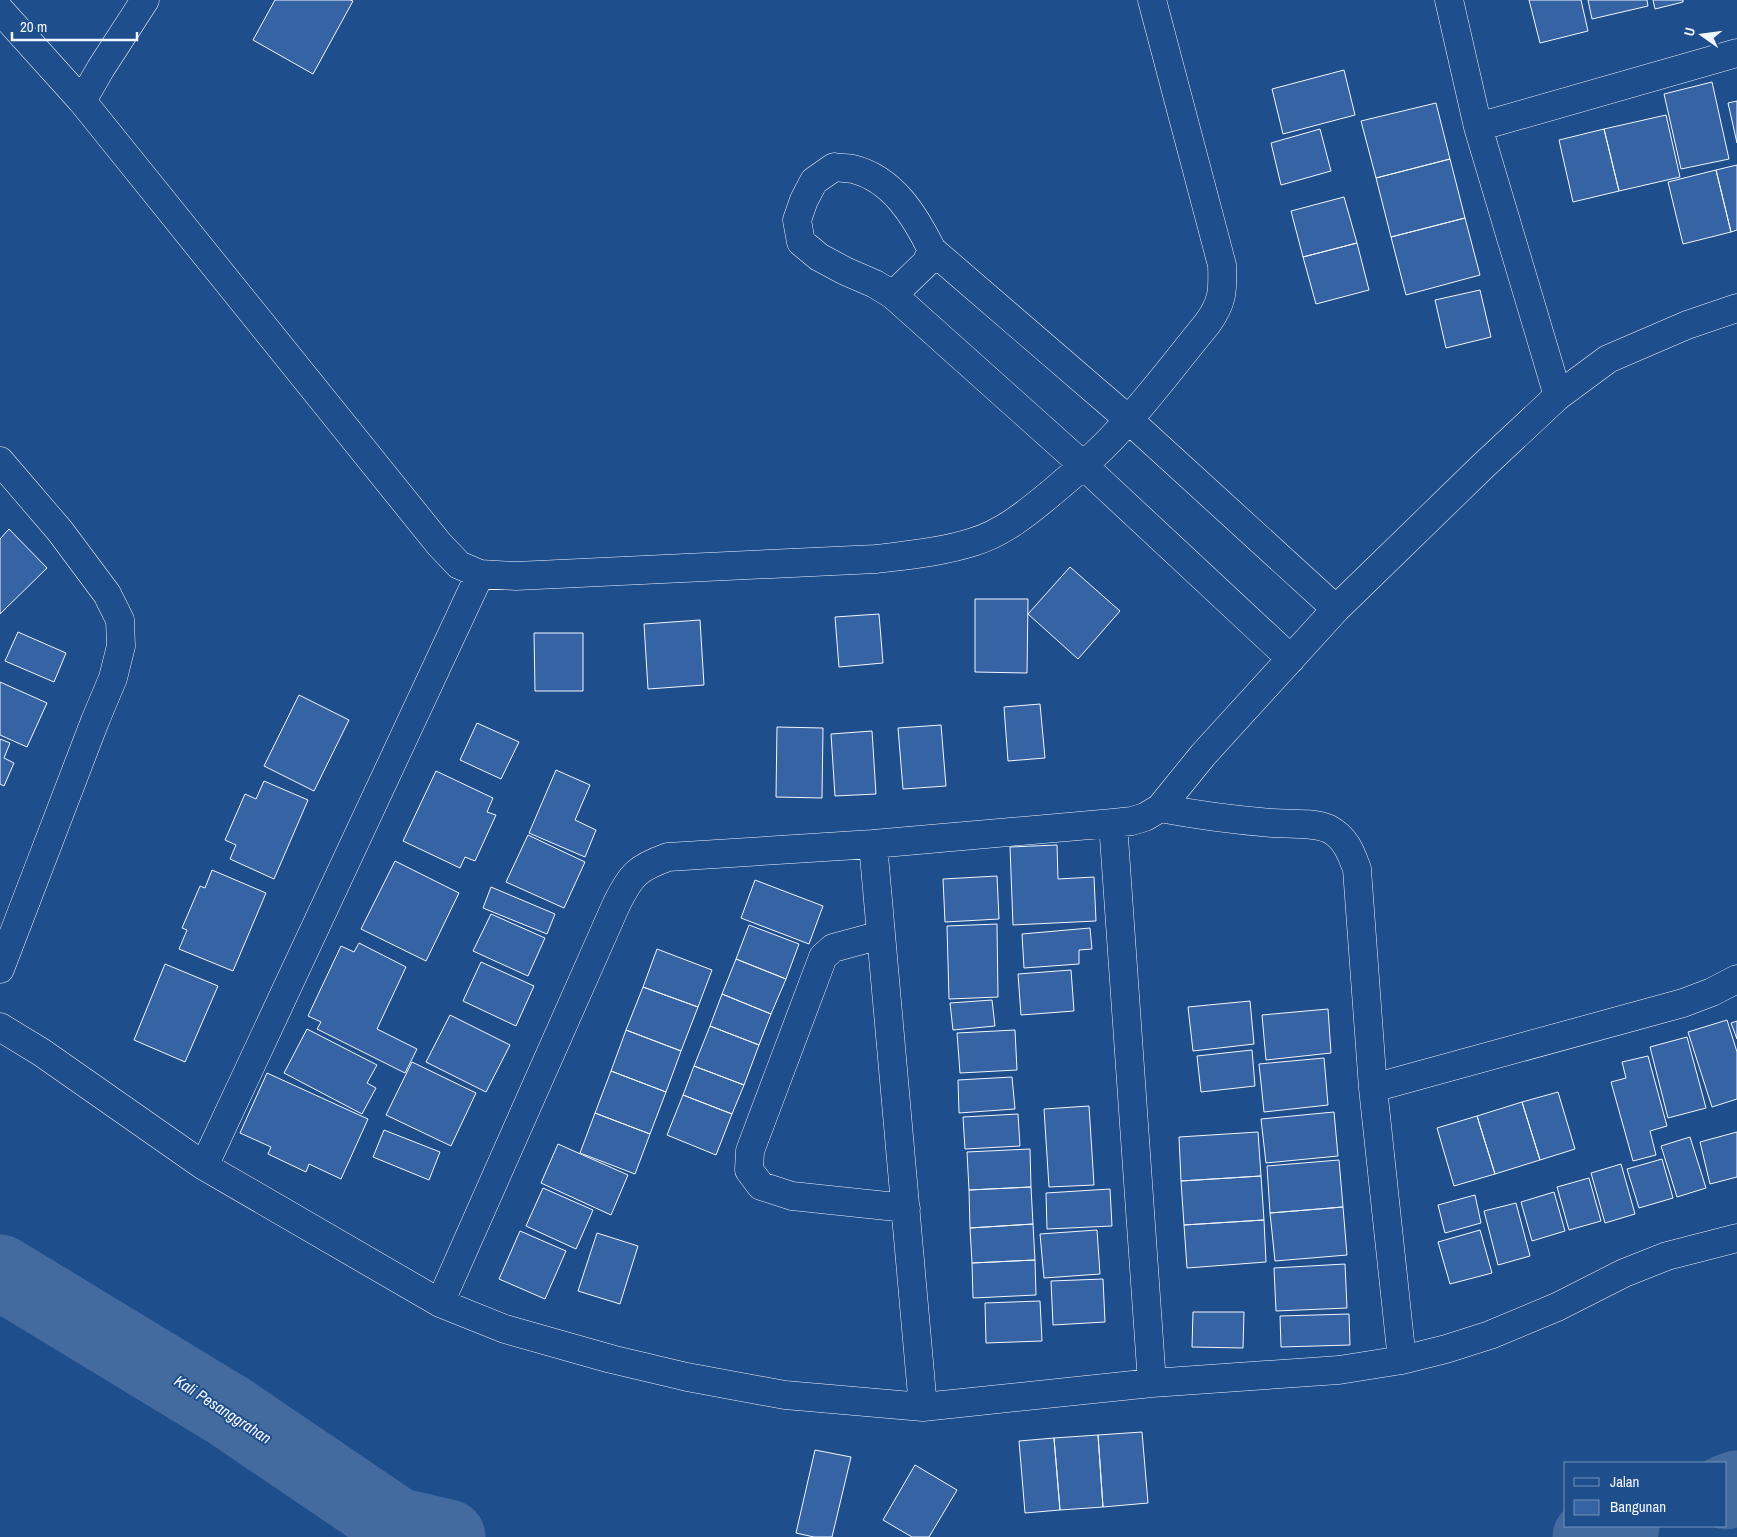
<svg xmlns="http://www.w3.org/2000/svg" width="1737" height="1537" font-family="'Archivo Narrow',sans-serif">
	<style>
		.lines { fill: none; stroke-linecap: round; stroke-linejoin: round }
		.river { stroke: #446ba0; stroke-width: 75 }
		.building { fill: #3563a3; stroke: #f2f6ff }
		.street-casing { stroke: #f2f6ff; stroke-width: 29 }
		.street { stroke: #1f4e8c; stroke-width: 28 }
		.labels { text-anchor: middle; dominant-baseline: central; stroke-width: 4; stroke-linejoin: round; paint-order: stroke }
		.water-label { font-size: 16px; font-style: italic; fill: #f2f6ff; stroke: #1f4e8c }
	</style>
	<rect width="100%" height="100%" fill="#1f4e8c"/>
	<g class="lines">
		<!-- river -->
		<path class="river" d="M0 1272 229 1411 397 1525 448 1537
			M1726 1492 1737 1488
			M1590 1537 1622 1526"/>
	</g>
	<!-- building -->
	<path class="building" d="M275 0H350L353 1 313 74 253 40Z
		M1529 0H1581L1588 31 1540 43Z
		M1588 0H1647L1648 6 1592 19Z
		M1653 0H1683V2L1655 9Z
		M1344 70 1355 115 1283 134 1272 89Z
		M1712 82 1729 159 1681 169 1664 94Z
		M1737 101V143L1728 103Z
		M1436 103 1450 159 1376 178 1361 121Z
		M1666 115 1680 177 1619 191 1604 129Z
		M1320 129 1331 171 1281 185 1271 143Z
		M1604 129 1619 191 1573 202 1559 140Z
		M1450 159 1465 218 1391 237 1376 178Z
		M1737 165V230L1731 232 1716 170Z
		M1716 170 1731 232 1683 244 1668 182Z
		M1344 197 1357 243 1303 257 1291 211Z
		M1465 218 1480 275 1406 295 1391 237Z
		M1357 243 1369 290 1316 304 1303 257Z
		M1480 290 1491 337 1446 348 1435 300Z
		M9 529 47 568 0 614V539Z
		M1070 567 1120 611 1078 659 1028 614Z
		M975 599H1028L1027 673 975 672Z
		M879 614 883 663 839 667 835 617Z
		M700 620 704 685 648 689 644 624Z
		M18 632 66 653 54 682 5 661Z
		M534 633H583V691H535Z
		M0 682 47 703 27 747 0 735Z
		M299 695 349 720 314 791 264 766Z
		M1040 704 1045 758 1008 761 1004 707Z
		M477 723 519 742 501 779 460 760Z
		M941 725 946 786 903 789 898 728Z
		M777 727 823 728 822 798 776 797Z
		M872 731 876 794 835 796 831 734Z
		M0 739 10 743 4 758 14 763 4 786 0 784Z
		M556 770 590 785 575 820 596 830 585 857 529 833Z
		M436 771 493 798 487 812 496 815 475 861 465 857 460 868 403 841Z
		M264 781 308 800 274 879 230 859 236 845 225 840 245 794 256 799Z
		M528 835 585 862 564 908 506 882Z
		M1057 845 1058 879 1094 877 1096 921 1013 925 1010 847Z
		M395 861 459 893 426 961 361 929Z
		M212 870 266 893 233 971 179 949 187 930 182 928 200 886 205 888Z
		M997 876 999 919 945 922 943 879Z
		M755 880 823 906 809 944 741 918Z
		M491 887 555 914 547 934 483 908Z
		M491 914 545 938 528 976 473 951Z
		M997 924 998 997 949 999 947 926Z
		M749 925 799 944 786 979 736 959Z
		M1090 928 1092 949 1079 950V964L1024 968 1022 934Z
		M359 943 406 967 377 1029 417 1049 405 1073 317 1029 321 1022 308 1016 341 946 354 952Z
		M657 949 712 970 698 1007 643 987Z
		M736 959 786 979 771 1014 722 994Z
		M481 962 534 986 516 1026 463 1001Z
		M165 964 218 986 185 1062 134 1040Z
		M1071 970 1074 1011 1021 1015 1018 974Z
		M643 987 698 1007 681 1051 626 1030Z
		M722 994 771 1014 759 1045 710 1026Z
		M992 1000 995 1026 953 1030 950 1003Z
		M1250 1001 1254 1044 1193 1051 1188 1007Z
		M1328 1009 1331 1053 1266 1060 1262 1015Z
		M450 1015 510 1045 486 1092 426 1062Z
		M1727 1020 1737 1052V1099L1712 1107 1688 1032Z
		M1737 1021V1039L1731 1023Z
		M710 1026 759 1045 744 1085 694 1066Z
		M307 1029 377 1065 367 1083 376 1088 362 1114 284 1073Z
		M626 1030 681 1051 666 1092 611 1071Z
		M1015 1030 1017 1070 960 1073 957 1033Z
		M1687 1037 1706 1108 1668 1118 1650 1047Z
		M1252 1050 1255 1086 1201 1092 1197 1056Z
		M1648 1056 1667 1126 1650 1131 1656 1155 1633 1161 1611 1082 1626 1078 1622 1062Z
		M1324 1058 1328 1105 1264 1112 1259 1064Z
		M412 1062 476 1093 451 1146 386 1115Z
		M694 1066 744 1085 732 1114 683 1095Z
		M611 1071 666 1092 650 1134 595 1113Z
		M267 1073 368 1119 341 1179 309 1164 306 1172 268 1154 271 1147 240 1133Z
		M1012 1077 1015 1109 959 1113 958 1080Z
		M1558 1092 1575 1149 1540 1160 1522 1102Z
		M683 1095 732 1114 716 1155 667 1135Z
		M1522 1102 1540 1160 1495 1174 1477 1116Z
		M1089 1106 1094 1185 1049 1187 1044 1109Z
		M1334 1112 1338 1156 1266 1163 1261 1119Z
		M595 1113 650 1134 635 1174 580 1153Z
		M1018 1114 1020 1146 965 1149 963 1117Z
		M1477 1116 1495 1174 1454 1186 1437 1128Z
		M384 1130 440 1152 429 1180 373 1157Z
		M1258 1132 1261 1176 1181 1181 1179 1137Z
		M1737 1132V1177L1710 1184 1700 1142Z
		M1690 1137 1706 1188 1677 1197 1661 1146Z
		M558 1144 628 1175 611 1215 541 1183Z
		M1030 1149 1031 1187 969 1190 967 1152Z
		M1662 1159 1673 1198 1639 1208 1627 1169Z
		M1339 1160 1343 1207 1270 1213 1267 1166Z
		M1621 1164 1635 1214 1605 1223 1591 1173Z
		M1261 1176 1264 1220 1184 1225 1181 1181Z
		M1589 1178 1601 1221 1569 1230 1557 1187Z
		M1031 1187 1033 1224 970 1228 969 1190Z
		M543 1188 593 1210 576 1249 526 1226Z
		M1110 1189 1112 1226 1047 1229 1046 1193Z
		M1554 1192 1565 1231 1532 1241 1521 1202Z
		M1475 1195 1481 1223 1445 1233 1438 1205Z
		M1516 1203 1530 1256 1498 1265 1484 1211Z
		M1343 1207 1347 1255 1275 1261 1270 1213Z
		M1264 1220 1266 1262 1187 1268 1184 1225Z
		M1033 1224 1035 1260 972 1263 970 1228Z
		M1097 1230 1100 1274 1044 1278 1040 1234Z
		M1480 1230 1492 1273 1450 1284 1438 1242Z
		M520 1231 566 1251 545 1299 499 1279Z
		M597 1233 638 1246 620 1304 578 1291Z
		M1035 1260 1036 1295 973 1298 972 1263Z
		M1345 1264 1347 1308 1276 1311 1274 1268Z
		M1103 1279 1105 1322 1053 1325 1051 1281Z
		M1040 1301 1042 1341 986 1343 985 1303Z
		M1193 1312H1244L1243 1348 1192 1347Z
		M1349 1314 1350 1345 1281 1347 1280 1316Z
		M1142 1432 1148 1503 1103 1507 1098 1435Z
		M1098 1435 1103 1507 1060 1510 1054 1438Z
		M1054 1438 1060 1510 1025 1513 1019 1441Z
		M815 1450 851 1457 832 1537H814L796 1533Z
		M915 1465 957 1490 929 1537H912L883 1520Z"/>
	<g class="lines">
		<!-- street casing -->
		<g class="street-casing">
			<path id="street" d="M1449 0 1478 127 1558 396
				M0 10 82 101 439 544 459 565 480 574 516 576 876 559C908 555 942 552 973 542 1003 533 1027 513 1050 494 1069 478 1087 463 1104 446 1141 409 1174 364 1207 324 1223 302 1223 291 1222 265L1152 0
				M82 101 101 68 145 0
				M1478 127 1737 53
				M893 295 926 263 932 250
				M0 461 60 531 107 594 120 620 121 646 113 678 95 721 0 969
				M1291 659 1084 466 893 295 875 284 845 271 819 257 801 242 797 220 804 200 814 181 834 167C840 168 847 168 853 169 893 179 915 216 932 250L1128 419 1336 609
				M1160 808C1197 815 1234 820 1272 823 1288 824 1314 822 1329 829 1346 838 1351 853 1357 869L1373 1088 1402 1360
				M1113 823 1152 1383
				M873 844 923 1407
				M881 935 833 948 823 957 750 1151 749 1170 761 1186 792 1196 906 1208
				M0 1027 41 1052 204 1166 440 1303 505 1329 611 1359 687 1377 785 1395 923 1407 1152 1383 1339 1370 1402 1360 1446 1349 1490 1335 1557 1307 1624 1273 1667 1256 1737 1238
				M1373 1088 1683 1003 1712 992 1737 979
				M204 1166 480 574
				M440 1303 617 903C631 875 637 868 668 857L873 844 1113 823 1132 821 1145 817 1160 808 1203 755 1336 609 1482 467 1558 396 1608 359 1687 325 1737 308"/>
		</g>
		<!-- street -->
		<use href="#street" class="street"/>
	</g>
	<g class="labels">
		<!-- water labels -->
		<g class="water-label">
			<text transform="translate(223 1409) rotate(33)">Kali Pesanggrahan</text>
		</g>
	</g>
	<!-- legend -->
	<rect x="1564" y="1462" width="162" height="65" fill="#1f4e8c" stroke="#7391ba"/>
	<rect x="1574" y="1478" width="25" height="8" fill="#1f4e8c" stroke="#7391ba"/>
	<text x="1610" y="1487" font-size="15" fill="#f2f6ff">Jalan</text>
	<rect x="1574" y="1500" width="25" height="15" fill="#3563a3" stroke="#7391ba"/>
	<text x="1610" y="1512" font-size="15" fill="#f2f6ff">Bangunan</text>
	<!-- north arrow -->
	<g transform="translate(1702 35) rotate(284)" stroke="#1f4e8c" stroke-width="4" paint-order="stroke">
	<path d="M0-4L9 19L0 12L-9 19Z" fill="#f2f6ff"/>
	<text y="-8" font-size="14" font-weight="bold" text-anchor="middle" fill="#f2f6ff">U</text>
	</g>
	<!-- scale -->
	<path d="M12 32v8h125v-8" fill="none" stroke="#f2f6ff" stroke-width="2.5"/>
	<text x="20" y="32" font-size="15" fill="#f2f6ff" stroke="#1f4e8c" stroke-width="4" paint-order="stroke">20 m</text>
</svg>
